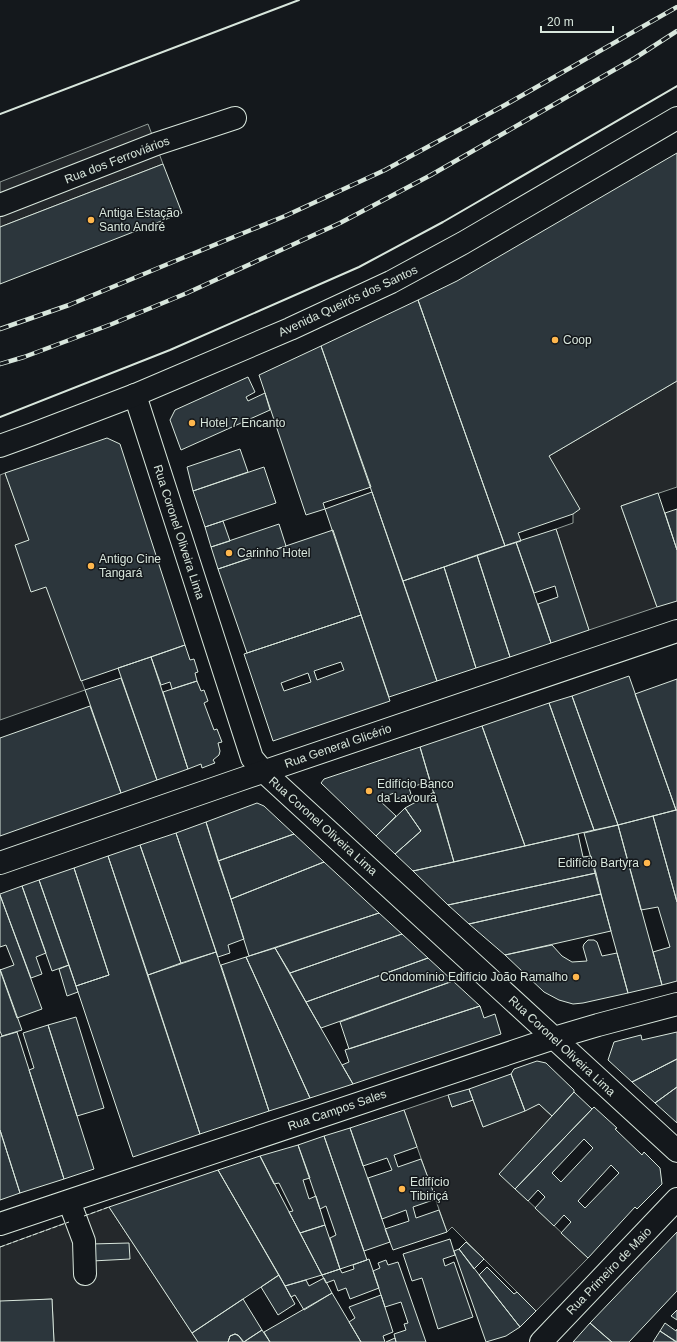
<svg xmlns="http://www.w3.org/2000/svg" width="677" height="1342" font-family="Arial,sans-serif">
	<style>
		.parking { fill: #24282b; stroke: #939e99 }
		.building { fill: #2c363c; stroke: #d8e6dc; fill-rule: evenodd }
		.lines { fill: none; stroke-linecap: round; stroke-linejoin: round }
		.minor-casing { stroke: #d8e6dc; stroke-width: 24 }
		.major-casing { stroke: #d8e6dc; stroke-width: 24 }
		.minor { stroke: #14181c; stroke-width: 22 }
		.major { stroke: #14181c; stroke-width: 22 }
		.rail-casing { stroke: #d8e6dc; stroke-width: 4.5 }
		.rail { stroke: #14181c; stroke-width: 3; stroke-dasharray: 9; stroke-linecap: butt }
		.fence { stroke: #d8e6dc; stroke-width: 1; stroke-dasharray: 5 2; stroke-linecap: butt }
		.wall { stroke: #d8e6dc; stroke-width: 2 }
		.poi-dot { fill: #ffb74d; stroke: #14181c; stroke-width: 1.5 }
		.labels { text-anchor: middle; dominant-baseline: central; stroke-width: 3; stroke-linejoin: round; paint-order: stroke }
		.street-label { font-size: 12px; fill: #d8e6dc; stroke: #14181c }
		.poi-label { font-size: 12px; fill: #d8e6dc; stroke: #14181c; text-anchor: start }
	</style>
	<rect width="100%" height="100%" fill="#14181c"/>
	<!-- parking -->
	<path class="parking" d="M148 124 163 164 0 227V182Z
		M677 381V487L621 506 657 607 589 630 556 529 573 523V514L549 456Z
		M5 473 85 690 0 720V475Z
		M448 1095 452 1107 473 1100 483 1127 539 1104 552 1116 500 1174 588 1258 536 1311 452 1227 447 1232 404 1110Z
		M109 1207 198 1342H54L52 1299 0 1302V1247Z"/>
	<!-- building -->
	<path class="building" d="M677 153V381L549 456 580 509 573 514 518 533 521 541 505 546 418 300 457 281Z
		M163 164 182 213 0 284V227Z
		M418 300 505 546 403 581 321 346Z
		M321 346 371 487 323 503 325 509 306 515 259 375Z
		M248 377 255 392 246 397 248 401 265 393 270 410 181 450 170 420 175 410Z
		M107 438 120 444 185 645 81 681 46 587 31 592 15 545 29 540 5 473Z
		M240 449 248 472 193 491 187 467Z
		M264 467 276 503 205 527 193 491Z
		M372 492 437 681 389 697 325 509Z
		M658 493 677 550V601L657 607 621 506Z
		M677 509V550L665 513Z
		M223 521 230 541 211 547 205 527Z
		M279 524 286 546 218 569 211 547Z
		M556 529 589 630 551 643 538 604 558 597 555 586 534 593 516 542Z
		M333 530 361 615 247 653 218 569Z
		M516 542 551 643 510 657 477 555Z
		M477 555 510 657 476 668 444 567Z
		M444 567 476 668 437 681 403 581Z
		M361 615 390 701 273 741 244 654ZM341 662 344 670 317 680 314 671ZM308 673 311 682 284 691 281 683Z
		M185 645 190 660 194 659 198 672 195 673 197 681 172 689 170 682 161 685 151 657Z
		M151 657 188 769 157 780 118 668Z
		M629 676 676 810 618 825 572 696Z
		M121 678 157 780 121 793 85 690Z
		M677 679V810H676L635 694Z
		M197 681 201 691 204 690 208 701 204 703 214 730 217 729 222 742 218 743 220 751 219 755 213 760 215 763 202 768 201 764 188 769 163 692Z
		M572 696 618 825 594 830 549 703Z
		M549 703 594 830 525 846 482 726Z
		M90 706 121 793 0 836V738Z
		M482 726 525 846 454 862 420 747Z
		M420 747 430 781 409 788 411 794 396 799 394 793 378 799 396 816 376 836 321 783 324 779Z
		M434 792 454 862 413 871 395 854 421 831 405 808Z
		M257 803 264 806 294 834 218 861 206 822Z
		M405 808 421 831 395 854 376 836Z
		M676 810H677V902L653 816Z
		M653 816 677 902V981L662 985 653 952 670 947 658 907 641 910 618 825Z
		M206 822 244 939 228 945 230 953 218 957 176 833Z
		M618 825 662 985 628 993 584 833Z
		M176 833 216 952 181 963 140 845Z
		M294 834 324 862 231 899 218 861Z
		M578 834 583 857 591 856 596 873 448 905 413 871Z
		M140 845 181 963 148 975 108 856Z
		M108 856 200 1134 133 1157 76 986 109 975 74 868Z
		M324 862 379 913 249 956 231 899Z
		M74 868 109 975 76 986 39 880Z
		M596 873 601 894 469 924 448 905Z
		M39 880 69 965 52 971 22 886Z
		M22 886 46 953 36 957 42 974 31 978 0 895V894Z
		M601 894 611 931 505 955 469 924Z
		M0 895 42 1009 17 1018 0 970 14 965 6 945 0 947Z
		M379 913 402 934 290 973 275 948Z
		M402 934 428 958 306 1002 290 973Z
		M588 940H594L597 942 602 956 617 953 628 993 583 1003 573 1004 559 1000 544 992 505 955 552 945 562 956 572 962 587 961 583 947 584 944Z
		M275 948 342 1065 353 1084 310 1098 246 957Z
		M216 952 269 1111 200 1134 148 975Z
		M246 957 310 1098 269 1111 221 965Z
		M428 958 453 981 321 1028 306 1002Z
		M69 965 78 992 67 996 59 969Z
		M0 969 22 1030 2 1036 0 1031Z
		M453 981 480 1006 349 1049 340 1022Z
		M480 1006 484 1018 495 1014 501 1034 353 1084 342 1065 349 1062 345 1050Z
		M76 1017 104 1108 77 1116 48 1025Z
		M48 1025 94 1169 64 1179 29 1070 34 1068 23 1033Z
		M17 1032 64 1179 20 1193 0 1130V1037Z
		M677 1032V1059L632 1082 608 1060 614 1042 641 1035 642 1040Z
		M677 1059V1087L655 1103 632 1082Z
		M537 1061 546 1063 574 1090V1092L552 1116 539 1104 525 1111 511 1074 514 1069Z
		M511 1074 525 1111 483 1127 469 1089Z
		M677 1087V1123L655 1103Z
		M469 1089 473 1100 452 1107 448 1095Z
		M574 1092 592 1109 515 1189 499 1174Z
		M594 1107 617 1128 615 1129 642 1155 644 1152 660 1168 662 1184 637 1209 635 1207 588 1258 561 1233 571 1222 564 1215 554 1226 535 1208 545 1197 538 1190 528 1201 515 1189ZM584 1139 593 1148 561 1182 552 1173ZM611 1165 619 1173 585 1208 578 1201Z
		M404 1110 417 1147 394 1155 398 1167 421 1159 436 1199 413 1207 416 1218 439 1210 447 1232 393 1250 385 1229 409 1221 406 1210 382 1219 368 1178 392 1170 387 1158 363 1166 350 1128Z
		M350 1128 390 1242 364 1251 324 1136Z
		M0 1130 20 1193 0 1200Z
		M324 1136 367 1260 340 1269 330 1238 336 1235 326 1206 320 1209 298 1145Z
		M298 1145 310 1178 303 1180 309 1199 316 1196 325 1225 300 1233 289 1212 293 1211 279 1183 274 1184 260 1156Z
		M260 1156 300 1233 322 1275 285 1286 218 1170Z
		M218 1170 279 1275 192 1333 109 1207Z
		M325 1225 340 1269 322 1275 300 1233Z
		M677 1232V1291L629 1342H612L590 1323Z
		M450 1239 455 1255 443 1259 445 1266 454 1262 473 1317 438 1329 422 1278 412 1281 403 1254Z
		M466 1242 484 1259 474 1269 459 1249Z
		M129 1243 130 1259 92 1261 91 1244Z
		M459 1249 520 1327 506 1336 486 1342 454 1251Z
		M369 1259 379 1288 350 1299 346 1288 338 1291 334 1280 326 1283 322 1275 340 1269 342 1273 354 1269 353 1265Z
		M386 1260 388 1265 398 1262 426 1342H396L394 1334 406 1330 404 1324 408 1323 401 1302 385 1307 373 1271 380 1268 378 1263Z
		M487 1267 514 1294 517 1292 536 1311 520 1327 479 1275Z
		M279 1275 295 1304 278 1315 261 1287Z
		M324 1278 332 1293 304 1310 295 1295 291 1297 285 1286 306 1280 309 1286Z
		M332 1293 361 1342H270L264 1332Z
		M381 1295 393 1332 383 1336 385 1342H361L349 1322 355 1318 349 1307Z
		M52 1299 54 1342H0V1301Z
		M243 1299 262 1330 244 1342 238 1335 235 1334 230 1336 228 1342H198L192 1333Z
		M677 1310V1320L671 1316Z
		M590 1323 607 1338 612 1342H573Z
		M665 1323 676 1331 677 1329V1342L660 1331Z
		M262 1330 270 1342H244L248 1339Z
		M660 1331 676 1342H653Z
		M235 1334 239 1336 243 1342H228L230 1336Z
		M395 1338 396 1342H386Z"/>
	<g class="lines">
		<!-- minor casing -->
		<g class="minor-casing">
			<path id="minor" d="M0 205 156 144 235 118
				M135 395 252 758 263 771 677 1151
				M69 1201 84 1241 85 1274
				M0 1224 554 1038 598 1025 677 1004
				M541 1342 677 1199"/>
		</g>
		<!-- major casing -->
		<g class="major-casing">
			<path id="major" d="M0 446 33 434 135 395 290 329 391 282 463 243 677 118
				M0 863 236 781 677 631"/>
		</g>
		<!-- minor -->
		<use href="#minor" class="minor"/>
		<!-- major -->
		<use href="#major" class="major"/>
		<!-- rail casing -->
		<g class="rail-casing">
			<path id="rail" d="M0 329 69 305 180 259 285 216 385 170 505 105 677 7
				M0 364 24 357 112 324 187 293 340 223 431 175 525 121 635 58 677 31"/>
		</g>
		<!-- rail -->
		<use href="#rail" class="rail"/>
		<!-- fence -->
		<path class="fence" d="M84 1216 109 1207
			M0 1247 69 1222"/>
		<!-- wall -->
		<path class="wall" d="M0 114 299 0
			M0 417 170 350 359 267 443 222 677 86"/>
	</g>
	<!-- markers -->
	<g class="poi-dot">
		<circle cx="91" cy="220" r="4"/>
		<circle cx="555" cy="340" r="4"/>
		<circle cx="192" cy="423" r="4"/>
		<circle cx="229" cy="553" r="4"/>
		<circle cx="91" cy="566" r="4"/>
		<circle cx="369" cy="791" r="4"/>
		<circle cx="647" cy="863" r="4"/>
		<circle cx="576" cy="977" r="4"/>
		<circle cx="402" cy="1189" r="4"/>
	</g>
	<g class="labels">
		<!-- street labels -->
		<g class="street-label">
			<text transform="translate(117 160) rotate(-21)">Rua dos Ferroviários</text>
			<text transform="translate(348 301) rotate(-25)">Avenida Queirós dos Santos</text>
			<text transform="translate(179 532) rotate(72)">Rua Coronel Oliveira Lima</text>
			<text transform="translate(338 746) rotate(-19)">Rua General Glicério</text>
			<text transform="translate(323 826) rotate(42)">Rua Coronel Oliveira Lima</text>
			<text transform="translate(562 1046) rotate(43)">Rua Coronel Oliveira Lima</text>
			<text transform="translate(337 1110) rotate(-19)">Rua Campos Sales</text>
			<text transform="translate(609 1271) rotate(-46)">Rua Primeiro de Maio</text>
		</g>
		<!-- poi labels -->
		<g class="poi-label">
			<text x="99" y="213">Antiga Estação<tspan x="99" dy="14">Santo André</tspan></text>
			<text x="563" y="340">Coop</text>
			<text x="200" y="423">Hotel 7 Encanto</text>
			<text x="237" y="553">Carinho Hotel</text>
			<text x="99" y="559">Antigo Cine<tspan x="99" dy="14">Tangará</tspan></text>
			<text x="377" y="784">Edifício Banco<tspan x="377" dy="14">da Lavoura</tspan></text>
			<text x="639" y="863" text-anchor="end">Edifício Bartyra</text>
			<text x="568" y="977" text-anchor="end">Condomínio Edifício João Ramalho</text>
			<text x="410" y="1182">Edifício<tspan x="410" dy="14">Tibiriçá</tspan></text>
		</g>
	</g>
	<!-- scale -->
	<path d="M541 26v6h72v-6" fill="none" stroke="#d8e6dc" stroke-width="2"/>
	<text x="547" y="26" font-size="12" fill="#d8e6dc" stroke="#14181c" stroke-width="3" paint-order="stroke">20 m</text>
</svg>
